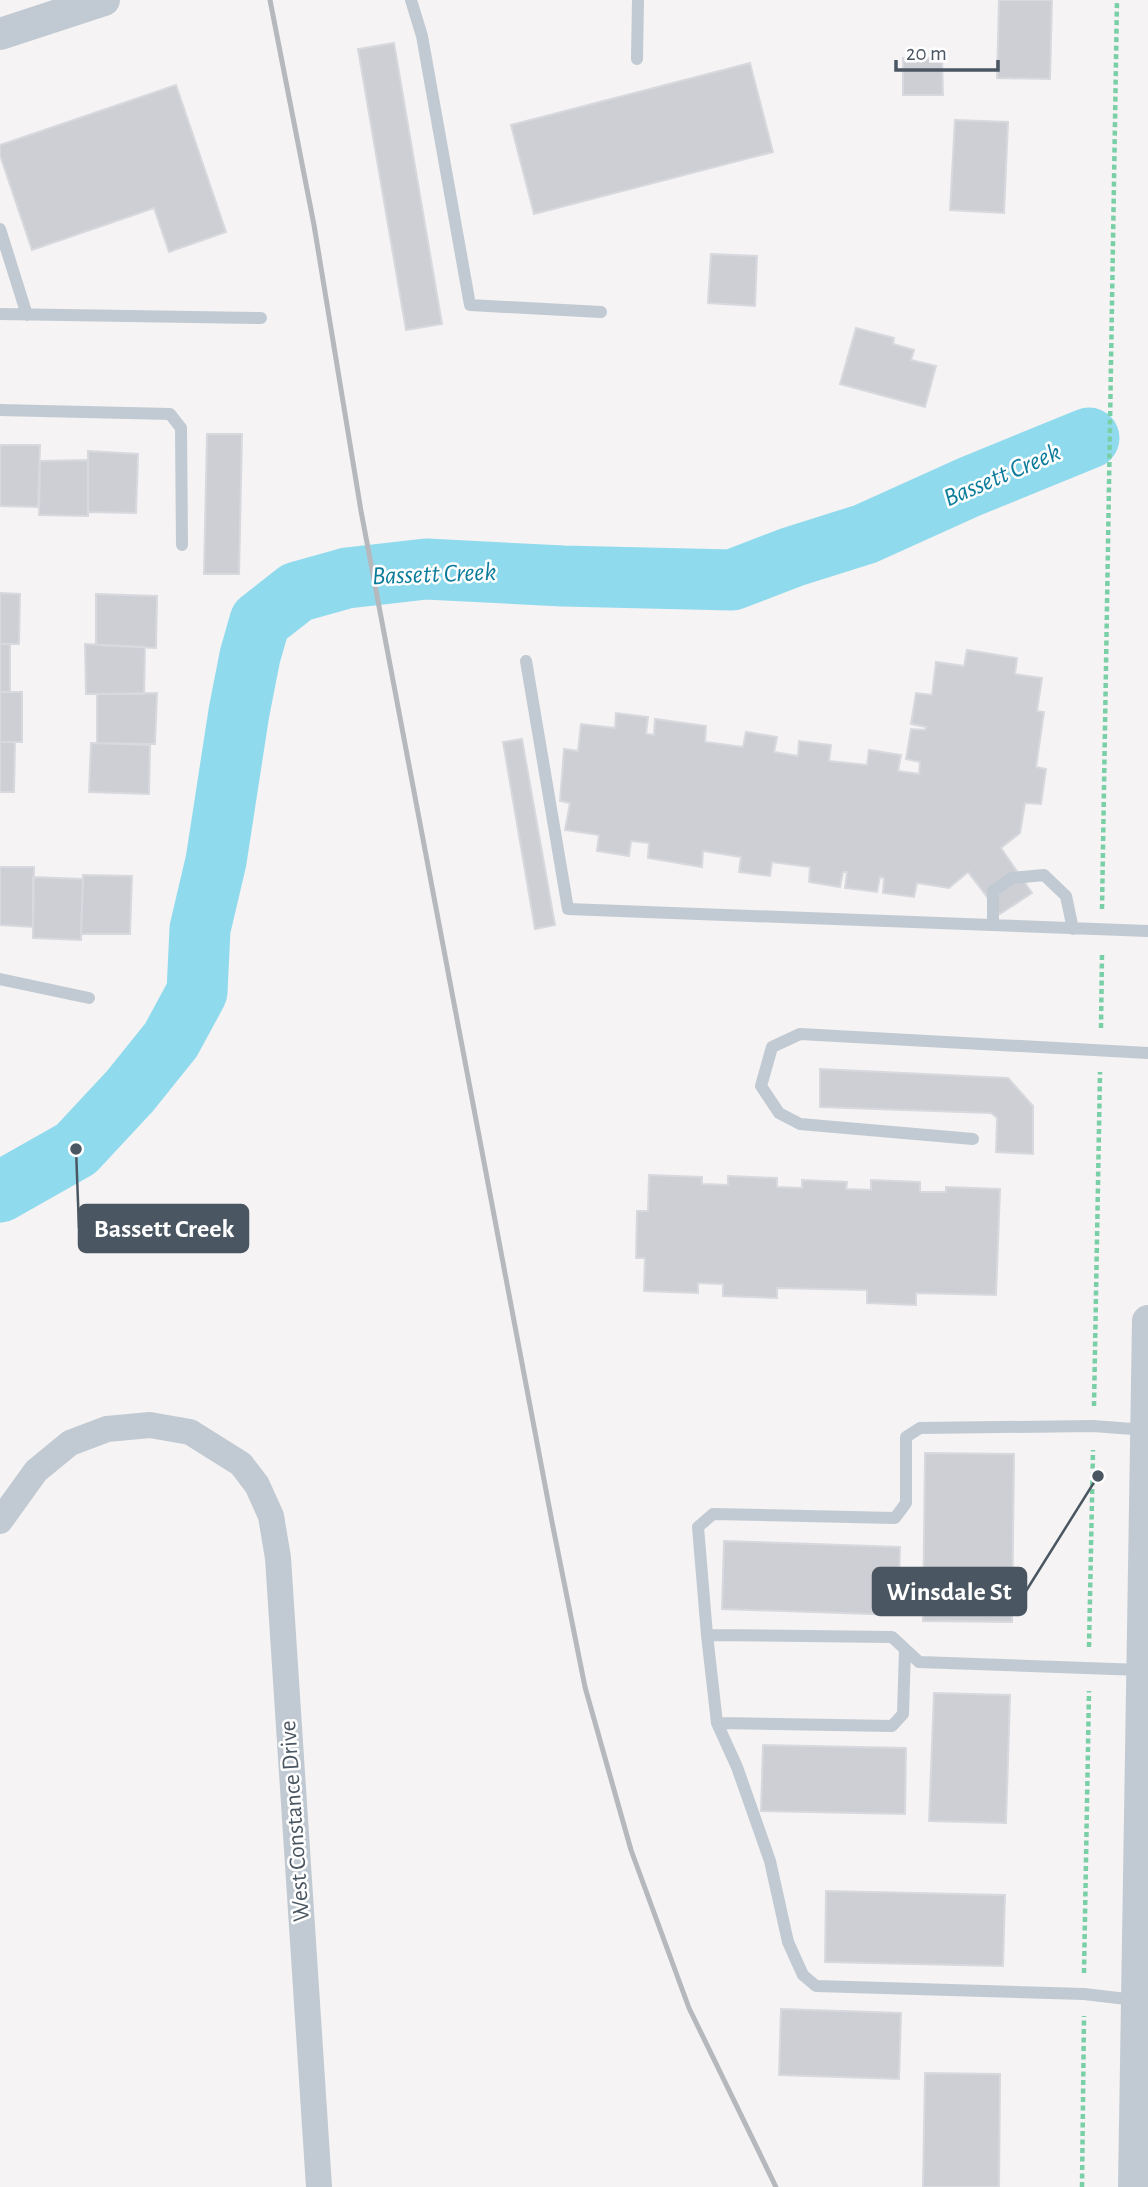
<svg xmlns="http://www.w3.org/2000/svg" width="1148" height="2187" font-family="'Alegreya Sans',sans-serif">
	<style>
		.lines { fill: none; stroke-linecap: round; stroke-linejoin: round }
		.river { stroke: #90daee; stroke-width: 61 }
		.building { fill: #cdcfd5; stroke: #d7d9de; stroke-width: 2 }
		.path { stroke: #7ad0a6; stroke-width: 4.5; stroke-dasharray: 5 3.5; stroke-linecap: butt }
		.service { stroke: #c1cad2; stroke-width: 12 }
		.minor { stroke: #c1cad2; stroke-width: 26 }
		.tertiary { stroke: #c1cad2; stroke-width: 32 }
		.rail { stroke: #b5b8bd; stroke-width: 5 }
		.labels { text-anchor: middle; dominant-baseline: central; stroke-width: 5; stroke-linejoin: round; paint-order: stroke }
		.street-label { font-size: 24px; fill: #4a5661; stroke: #fff }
		.water-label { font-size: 26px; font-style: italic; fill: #0c7c9b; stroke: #fff }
		.leader { fill: none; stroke: #4a5661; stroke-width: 2.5 }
		.callout-dot { fill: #4a5661; stroke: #fff; stroke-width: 2.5 }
		.callout { fill: #4a5661; stroke: #4a5661; stroke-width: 2.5 }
		.callout-label { font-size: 26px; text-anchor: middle; font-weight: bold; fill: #fff }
	</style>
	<rect width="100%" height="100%" fill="#f5f3f3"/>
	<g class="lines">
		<!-- river -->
		<path class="river" d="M0 1192 76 1149 130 1091 171 1040 197 992 200 929 216 861 239 712 250 656 260 621 297 592 347 578 426 569 563 576 732 580 792 557 865 534 969 487 1089 438"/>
	</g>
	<!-- building -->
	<path class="building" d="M999 0H1052L1050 79 997 78Z
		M394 43 442 324 406 330 358 49Z
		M903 58H942L943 95H903Z
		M750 63 773 152 534 214 511 125Z
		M176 85 226 232 169 252 154 208 32 250 0 155V145Z
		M955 120 1008 122 1004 213 950 210Z
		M711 254 757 256 755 306 708 303Z
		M856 328 894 338 893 344 914 350 911 360 936 366 925 407 840 384Z
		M207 434H242L239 574H204Z
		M0 445H40L38 507 0 506Z
		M88 451 138 454 136 513 88 512Z
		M88 460V516L39 515 40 461Z
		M0 593 20 594 19 644H0Z
		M96 594 157 596 156 648 96 645Z
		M0 644H10V692H0Z
		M85 644 145 647 144 694H86Z
		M967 650 1017 658 1015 674 1042 678 1037 711 1044 712 1036 767 1046 769 1041 804 1025 803 1020 833 1001 848 1032 893 1000 914 968 872 949 888 917 883 914 897 883 893 884 878 880 877 877 892 845 888 847 872H843L840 887 809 882 810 867 772 862 770 876 739 872 741 857 703 851 702 867 648 858 649 843 631 841 629 856 597 851 599 835 565 830 570 803 560 801 564 749 578 751 581 724 615 728 616 713 648 717 646 734 654 735 655 719 706 726 705 742 743 747 746 732 777 737 774 752 798 756 799 741 831 745 829 761 867 765 869 750 901 755 898 771 919 774 920 762 906 759 911 729 925 730 926 727 911 724 916 693 932 695 936 662 964 666Z
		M0 692H22V742H0Z
		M157 693 155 744 97 743V694Z
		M522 739 555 925 535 929 503 742Z
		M0 742H15L14 792H0Z
		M91 743 150 745 149 794 89 792Z
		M0 867H34L33 927 0 925Z
		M83 875 132 876 130 934H81Z
		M33 877 83 879 81 940 33 938Z
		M820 1069 1008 1078 1033 1106V1154L996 1152 997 1118 991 1113 820 1107Z
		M649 1175 702 1177V1184L728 1185V1176L777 1178V1187L802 1188V1180L847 1182 846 1189 871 1190V1180L920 1182V1192H946V1187L1000 1189 996 1295 916 1293V1305L867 1303V1290L777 1288V1298L723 1296V1284L698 1283V1293L644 1291 645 1258H636L637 1211H648Z
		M925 1453 1014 1454 1012 1622 923 1621Z
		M724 1541 900 1547 898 1615 722 1609Z
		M934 1693 1010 1695 1006 1823 929 1821Z
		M763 1745 906 1748 905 1814 761 1811Z
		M826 1891 1005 1895 1003 1966 825 1962Z
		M781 2009 901 2013 899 2079 779 2075Z
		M925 2073 1000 2074 999 2187H923Z"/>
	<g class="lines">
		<!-- path -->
		<path class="path" d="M1102 909 1117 0
			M1101 1028 1102 953
			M1094 1406 1100 1072
			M1089 1647 1093 1450
			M1084 1973 1089 1691
			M1082 2187 1084 2016"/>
		<!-- service -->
		<path class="service" d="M411 0 422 36 470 305 601 312
			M637 59 638 0
			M0 229 27 315
			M0 314 261 318
			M0 410 170 414 181 428 182 545
			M526 661 568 909 1148 931
			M993 925V891L1012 878 1044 875 1066 896 1073 929
			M0 979 89 998
			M973 1139 800 1124 779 1113 761 1086 772 1047 800 1034 1148 1053
			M707 1635 717 1723 737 1767 770 1861 788 1942 803 1975 816 1986 1084 1994 1135 2000
			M1141 1670 919 1662 892 1637 707 1635 698 1527 713 1514 895 1518 906 1503V1437L920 1428 1093 1426 1146 1430
			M717 1723 892 1726 903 1714 905 1649"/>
		<!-- minor -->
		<path class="minor" d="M0 1521 36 1471 70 1443 107 1429 150 1425 190 1432 241 1464 257 1485 271 1516 278 1558 319 2187"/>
		<!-- tertiary -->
		<path class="tertiary" d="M0 34 104 0
			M1134 2187 1148 1321"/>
		<!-- rail -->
		<path class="rail" d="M270 0 314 225 361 511 552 1522 585 1687 631 1850 689 2008 776 2187"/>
	</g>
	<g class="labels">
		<!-- street labels -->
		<g class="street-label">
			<text transform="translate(295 1821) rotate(-94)">West Constance Drive</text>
		</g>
		<!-- water labels -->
		<g class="water-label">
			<text transform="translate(1002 475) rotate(-23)">Bassett Creek</text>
			<text transform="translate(434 574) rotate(-2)">Bassett Creek</text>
		</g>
	</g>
	<!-- callouts -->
	<path class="leader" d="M76 1149L79 1228M1098 1476L1026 1591"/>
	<g class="callout-dot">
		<circle cx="76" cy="1149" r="7"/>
		<circle cx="1098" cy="1476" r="7"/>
	</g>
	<g class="callout">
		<rect x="79" y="1205" width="169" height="47" rx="7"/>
		<rect x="873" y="1568" width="153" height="47" rx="7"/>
	</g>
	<g class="callout-label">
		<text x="164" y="1237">Bassett Creek</text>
		<text x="949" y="1600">Winsdale St</text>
	</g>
	<!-- scale -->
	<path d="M896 60v10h102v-10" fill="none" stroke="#4a5661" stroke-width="3.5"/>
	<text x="906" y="60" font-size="21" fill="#4a5661" stroke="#ffffff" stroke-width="5" paint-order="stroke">20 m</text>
</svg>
